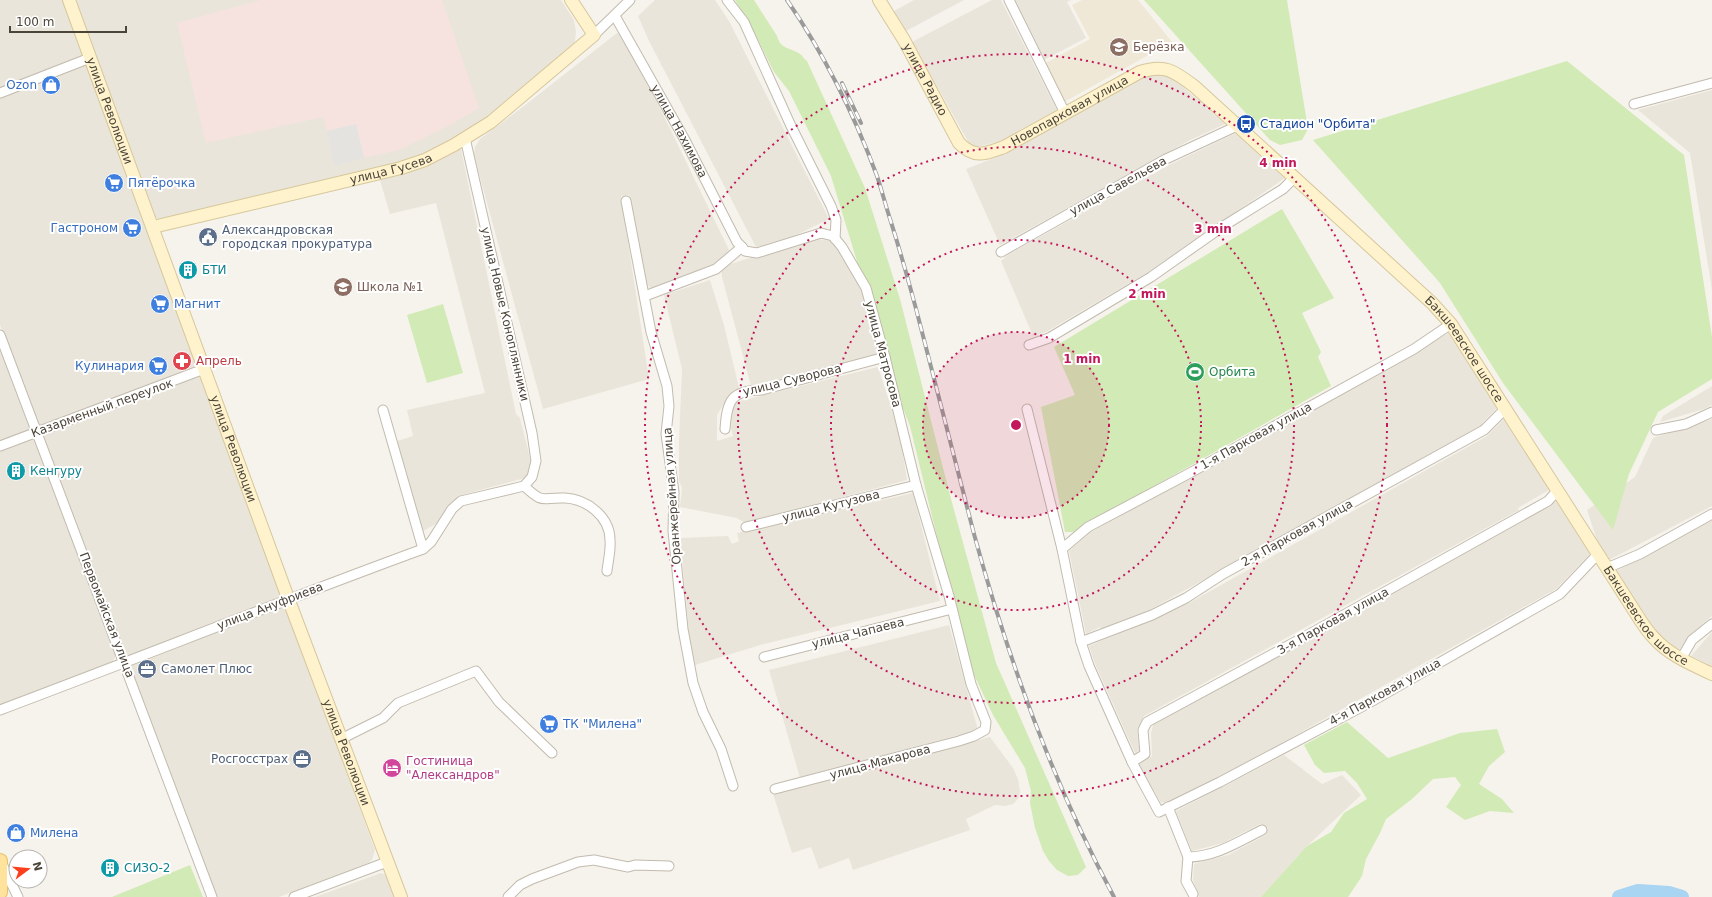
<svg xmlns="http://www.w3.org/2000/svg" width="1712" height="897" font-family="'DejaVu Sans',sans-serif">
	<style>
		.residential { fill: #eae5da }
		.education { fill: #efe8d6 }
		.medical { fill: #f6e3e0 }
		.green { fill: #d2eab5 }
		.parking { fill: #e5e3e0 }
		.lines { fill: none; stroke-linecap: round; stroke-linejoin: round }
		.river { stroke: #a9d4f2; stroke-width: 14 }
		.street-casing { stroke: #c2bbae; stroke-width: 11 }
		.secondary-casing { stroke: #d6c79b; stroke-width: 14 }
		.primary-casing { stroke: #e6c16a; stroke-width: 16 }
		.street { stroke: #fff; stroke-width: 9 }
		.secondary { stroke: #fff3cd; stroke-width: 12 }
		.primary { stroke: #ffe39c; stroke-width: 14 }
		.rail-casing { stroke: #9a9a9a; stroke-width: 4 }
		.rail { stroke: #fff; stroke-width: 2.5; stroke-dasharray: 8; stroke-linecap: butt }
		.ring { fill: none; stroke: #c2185b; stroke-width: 2; stroke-dasharray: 2 4 }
		.labels { text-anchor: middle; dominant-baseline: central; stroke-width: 4; stroke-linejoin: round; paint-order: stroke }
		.education-label { font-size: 12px; fill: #785e54; stroke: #fff; text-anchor: start }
		.street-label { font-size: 12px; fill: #4b4439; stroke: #fff }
		.shop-label { font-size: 12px; fill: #366cbe; stroke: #fff; text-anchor: start }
		.transit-label { font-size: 12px; fill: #164399; stroke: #fff; text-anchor: start }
		.service-label { font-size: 12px; fill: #4e5e75; stroke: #fff; text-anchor: start }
		.culture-label { font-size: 12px; fill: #0d838f; stroke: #fff; text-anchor: start }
		.health-label { font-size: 12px; fill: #be3a42; stroke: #fff; text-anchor: start }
		.leisure-label { font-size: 12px; fill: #27864d; stroke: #fff; text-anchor: start }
		.hotel-label { font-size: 12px; fill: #b23c85; stroke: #fff; text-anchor: start }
		.centre { fill: #c2185b; stroke: #fff; stroke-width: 2 }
		.ring-label { font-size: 12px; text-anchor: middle; font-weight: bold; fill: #c2185b; stroke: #fff; stroke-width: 4; stroke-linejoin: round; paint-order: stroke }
	</style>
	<rect width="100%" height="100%" fill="#f6f3ec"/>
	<!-- residential -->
	<path class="residential" d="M0 0H64L375 850 372 860 368 863 279 897H217L0 325Z
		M74 0H561L574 20 576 32 575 41 569 51 503 106 464 132 421 155 400 163 161 219 155 218Z
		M655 0H715L729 21 829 219 788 239 763 246 756 247 649 41 638 16Z
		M914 0H964L906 31 894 11Z
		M992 0H1001L1057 110 1001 141 977 147 970 145 912 42Z
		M1015 0H1071L1067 2 1086 38 1042 61Z
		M617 33 620 34 641 69 730 252 712 265 662 286 651 289 647 284 642 263 629 195 621 196 649 379 543 409 474 155 475 147 480 139 524 106Z
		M1166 72 1225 124 1188 141 1000 245 966 169 1007 153 1142 75Z
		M1712 90V290L1690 153 1638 110Z
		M1236 133 1285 178 1148 272 1046 332 1033 336 1001 261 1005 258 1004 257 1169 165Z
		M461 149 516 414 520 418 531 462 530 471 525 478 465 494 454 501 439 522 420 533 394 442 413 436 407 410 485 393 436 203 390 214 379 177 433 161Z
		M817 239 834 241 847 260 863 294 879 354 751 386 722 277 721 267 772 251Z
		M710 280 724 325 739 388 723 405 717 415V441L733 436 731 428 732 403 878 367 900 435 907 480 745 523 737 518 680 507 682 488 679 481V441L682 369 664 295Z
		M1449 333 1497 408 1482 423 1483 425 1140 615 1102 632 1100 627 1086 634 1069 551 1091 532Z
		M0 347 115 651V658L112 662 0 706Z
		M1712 386V405L1704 409 1660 422 1663 416Z
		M1504 419 1549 490 1518 508 1519 510 1144 716 1137 729 1139 750 1135 753 1095 664 1089 646 1189 603 1487 436Z
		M1712 419V506L1609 560 1598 543 1587 510 1635 477 1653 438Z
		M913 493 940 601 760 645 695 665 689 633 680 538 728 536 732 544 739 541 737 533Z
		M1556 501 1590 554 1556 589 1223 776 1165 804 1163 802 1161 803 1138 764 1152 756 1151 733 1154 722 1320 633Z
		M1712 520V616L1708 619 1679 650 1658 634 1616 571Z
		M949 625 978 730 800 778 769 670Z
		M1712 632V666L1691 656Z
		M990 737 1013 768 1018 779 1020 791 1019 798 1013 804 1005 806 995 805 966 819 970 830 853 870 849 858 819 869 811 847 792 853 773 794Z
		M1284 755 1322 784 1342 775 1361 795 1307 846 1261 897H1199L1193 880 1194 864 1228 855 1266 835 1268 828 1260 824 1223 843 1192 851 1176 811Z
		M381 873 386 875 394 897H315Z"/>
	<!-- education -->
	<path class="education" d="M1082 0H1138L1172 42 1064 102 1044 64 1090 39 1072 5Z"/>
	<!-- medical -->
	<path class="medical" d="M261 0H442L479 108 450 125 399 150 364 158 356 125 327 131 323 117 206 143 177 23Z"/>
	<!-- green -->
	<path class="green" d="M735 0H754L777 36C781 50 790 47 800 54 802 55 804 59 807 61L865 188 900 299 951 499 996 663 1086 867 1078 875 1068 876 1057 870 1049 861 1043 851 1035 828 1030 803 1031 791 1025 768 993 715 967 660 910 426 897 393 831 176 789 91 774 72 752 28 744 22 741 10Z
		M1144 0H1287L1308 129 1302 140 1280 145 1270 140Z
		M1567 61 1684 155 1712 337V379L1658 412 1629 474 1613 530 1503 383 1440 283 1313 140Z
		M1282 209 1334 298 1302 313 1321 352 1318 357 1331 386 1073 532H1065L1041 407 1075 395 1054 347Z
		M443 304 463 373 427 383 407 315Z
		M1347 722 1388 758 1460 733 1497 729 1505 752 1489 766 1479 784 1502 799 1514 813 1490 811 1465 820 1446 807 1461 785 1455 777 1433 779 1412 799 1386 819 1380 833 1366 859 1362 876 1348 897H1261L1307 846 1331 832 1344 813 1367 799 1357 783 1345 771 1324 773 1315 765 1304 745Z
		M190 865 203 897H112Z"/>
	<!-- parking -->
	<path class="parking" d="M356 124 364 158 334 166 327 131Z"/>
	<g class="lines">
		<!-- river -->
		<path class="river" d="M1619 897 1638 891 1669 893 1682 897"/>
		<!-- street casing -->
		<g class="street-casing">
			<g id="street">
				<path d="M727 0 744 22 791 126 831 206 836 220 835 239"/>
				<path d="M1009 0 1065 113"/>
				<path id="s1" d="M615 16 685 140 737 242 742 247"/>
				<path d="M594 35 630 0"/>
				<path d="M0 93 90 58"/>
				<path d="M1634 104 1712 83"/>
				<path d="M626 201 651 332 667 386 669 406 666 434 674 492 673 531 683 629 693 683 703 712 721 749 733 786"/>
				<path d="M1001 252 1166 159 1237 126"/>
				<path d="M645 296 716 269 742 247 745 251 757 253 821 233 833 236 842 247 866 288 885 357 916 485 949 596 971 684 986 722 985 730 974 736 959 741 775 789"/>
				<path d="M0 335 212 897"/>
				<path d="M1029 345 1049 338 1151 277 1222 227 1283 189 1294 178"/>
				<path d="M1027 409 1062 549 1081 642 1089 666 1132 762 1159 812 1220 782 1367 704 1560 594 1598 554"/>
				<path d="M383 410 423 549"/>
				<path d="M725 429C727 401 731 390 762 390L885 357"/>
				<path d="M1656 430 1686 424 1712 412"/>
				<path d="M0 446 204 369"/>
				<path d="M524 486C545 505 540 497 565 498 587 499 610 517 610 540 611 550 608 561 607 571"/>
				<path d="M746 527 916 485"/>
				<path d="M1062 549 1088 527 1188 474 1414 349 1451 324"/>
				<path d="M1607 568 1640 554 1712 514"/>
				<path d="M1081 642 1152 615 1186 598 1223 574 1484 430 1505 409"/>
				<path d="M764 657 952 609"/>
				<path d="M1681 659 1692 640 1712 624"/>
				<path d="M0 710C141 657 281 601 423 549L431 542 452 509 461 501 524 486 532 477 536 461 532 433 465 138"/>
				<path d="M341 739 383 718 398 703 476 671 499 702 552 753"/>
				<path d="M1132 762 1145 754 1143 730 1147 722 1306 636 1548 501 1557 491"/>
				<path d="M1168 807 1188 857 1186 881 1193 894"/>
				<path d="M1188 857C1215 857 1238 842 1262 830"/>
				<path d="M2 864 18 897"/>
				<path d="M294 897 387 862"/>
				<path d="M508 897 520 885 532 879 578 862 594 860 628 867 635 865 669 866"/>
			</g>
		</g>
		<!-- secondary casing -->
		<g class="secondary-casing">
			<g id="secondary">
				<path id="s2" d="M69 0 288 598 401 897"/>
				<path id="s3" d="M879 0 904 40 959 143C975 159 985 154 1004 147L1140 72C1165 64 1174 71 1194 86L1432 303 1451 324 1637 615C1642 623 1647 631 1654 638 1669 655 1691 664 1712 674"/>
				<path id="s4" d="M153 227 401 168 425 160 454 145 491 122 594 35 571 0"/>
			</g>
		</g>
		<!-- primary casing -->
		<g class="primary-casing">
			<path id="primary" d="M0 861V892"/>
		</g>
		<!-- street -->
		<use href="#street" class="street"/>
		<!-- secondary -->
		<use href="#secondary" class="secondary"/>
		<!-- primary -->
		<use href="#primary" class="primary"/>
		<!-- rail casing -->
		<g class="rail-casing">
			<path id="rail" d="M787 0C824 54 854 114 877 176 882 191 886 207 891 222 902 257 912 293 921 328 939 397 956 465 974 534 1008 659 1053 783 1114 897
				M842 83 861 123"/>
		</g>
		<!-- rail -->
		<use href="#rail" class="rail"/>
	</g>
	<!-- distance rings -->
	<circle cx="1016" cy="425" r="93" fill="#c2185b" fill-opacity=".12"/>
	<g class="ring">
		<circle cx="1016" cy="425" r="93"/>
		<circle cx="1016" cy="425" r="185"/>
		<circle cx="1016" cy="425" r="278"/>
		<circle cx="1016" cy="425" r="371"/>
	</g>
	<!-- icons -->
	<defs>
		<g id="school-disc" transform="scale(1)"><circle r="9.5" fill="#8d6e63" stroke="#fff"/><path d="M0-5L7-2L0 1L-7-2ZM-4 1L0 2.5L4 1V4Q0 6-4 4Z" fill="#fff"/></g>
		<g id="shop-disc" transform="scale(1)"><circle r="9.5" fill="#3f7fe0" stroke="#fff"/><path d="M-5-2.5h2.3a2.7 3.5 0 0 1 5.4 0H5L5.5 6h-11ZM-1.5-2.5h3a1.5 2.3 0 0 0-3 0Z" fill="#fff"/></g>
		<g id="bus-disc" transform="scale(1)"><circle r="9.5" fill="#1a4fb4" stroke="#fff"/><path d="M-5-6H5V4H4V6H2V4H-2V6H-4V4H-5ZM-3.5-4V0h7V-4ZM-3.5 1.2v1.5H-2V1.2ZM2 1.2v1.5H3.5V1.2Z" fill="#fff"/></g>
		<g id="supermarket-disc" transform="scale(1)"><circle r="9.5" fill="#3f7fe0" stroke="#fff"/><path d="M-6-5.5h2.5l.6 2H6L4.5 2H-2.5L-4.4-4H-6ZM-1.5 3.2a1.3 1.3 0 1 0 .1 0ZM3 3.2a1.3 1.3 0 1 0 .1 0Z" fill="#fff"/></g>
		<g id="civic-disc" transform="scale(1)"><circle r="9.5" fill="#5c6f8a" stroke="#fff"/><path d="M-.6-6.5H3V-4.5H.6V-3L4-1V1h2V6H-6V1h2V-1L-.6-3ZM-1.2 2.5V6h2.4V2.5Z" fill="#fff"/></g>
		<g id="building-disc" transform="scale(1)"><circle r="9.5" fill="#0f9aa8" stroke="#fff"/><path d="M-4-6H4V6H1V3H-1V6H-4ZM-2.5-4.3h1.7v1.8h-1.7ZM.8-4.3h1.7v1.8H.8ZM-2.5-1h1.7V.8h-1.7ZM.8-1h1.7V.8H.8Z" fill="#fff"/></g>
		<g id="pharmacy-disc" transform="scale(1)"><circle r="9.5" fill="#e0444e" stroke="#fff"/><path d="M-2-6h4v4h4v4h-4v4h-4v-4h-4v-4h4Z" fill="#fff"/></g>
		<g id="stadium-disc" transform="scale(1)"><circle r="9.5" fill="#2e9e5b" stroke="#fff"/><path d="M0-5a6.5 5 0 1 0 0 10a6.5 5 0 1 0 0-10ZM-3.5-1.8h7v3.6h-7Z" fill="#fff"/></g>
		<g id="office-disc" transform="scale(1)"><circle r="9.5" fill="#5c6f8a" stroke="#fff"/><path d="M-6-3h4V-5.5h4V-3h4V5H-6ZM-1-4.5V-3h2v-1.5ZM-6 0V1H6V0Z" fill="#fff"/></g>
		<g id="hotel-disc" transform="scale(1)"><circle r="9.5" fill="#d1479c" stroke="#fff"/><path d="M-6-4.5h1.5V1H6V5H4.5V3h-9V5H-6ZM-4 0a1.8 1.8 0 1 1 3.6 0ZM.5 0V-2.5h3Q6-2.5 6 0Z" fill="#fff"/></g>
	</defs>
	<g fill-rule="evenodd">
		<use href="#school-disc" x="1119" y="47"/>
		<use href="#shop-disc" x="51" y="85"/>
		<use href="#bus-disc" x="1246" y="124"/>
		<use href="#supermarket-disc" x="114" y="183"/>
		<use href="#supermarket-disc" x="132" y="228"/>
		<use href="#civic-disc" x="208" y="237"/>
		<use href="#building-disc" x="188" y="270"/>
		<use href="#school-disc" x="343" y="287"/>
		<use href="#supermarket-disc" x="160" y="304"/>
		<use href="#pharmacy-disc" x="182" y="361"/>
		<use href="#supermarket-disc" x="158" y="366"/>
		<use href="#stadium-disc" x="1195" y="372"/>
		<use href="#building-disc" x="16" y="471"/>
		<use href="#office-disc" x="147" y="669"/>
		<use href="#supermarket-disc" x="549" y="724"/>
		<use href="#office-disc" x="302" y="759"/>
		<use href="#hotel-disc" x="392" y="768"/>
		<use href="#shop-disc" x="16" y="833"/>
		<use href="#building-disc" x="110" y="868"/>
	</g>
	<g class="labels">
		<!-- education labels -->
		<g class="education-label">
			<text x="1133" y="47">Берёзка</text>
			<text x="357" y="287">Школа №1</text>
		</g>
		<!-- street labels -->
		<g class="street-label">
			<text stroke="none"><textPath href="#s3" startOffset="92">улица Радио</textPath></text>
			<text stroke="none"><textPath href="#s2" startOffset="118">улица Революции</textPath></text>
			<text stroke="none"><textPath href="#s3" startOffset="288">Новопарковая улица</textPath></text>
			<text stroke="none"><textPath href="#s1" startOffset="132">улица Нахимова</textPath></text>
			<text stroke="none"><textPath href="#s4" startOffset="245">улица Гусева</textPath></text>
			<text transform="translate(1118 186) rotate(-29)">улица Савельева</text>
			<text transform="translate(505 314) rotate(77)">улица Новые Коноплянники</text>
			<text stroke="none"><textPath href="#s3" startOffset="806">Бакшеевское шоссе</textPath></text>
			<text transform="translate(883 354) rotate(75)">улица Матросова</text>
			<text transform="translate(792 380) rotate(-14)">улица Суворова</text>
			<text transform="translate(102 408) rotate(-20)">Казарменный переулок</text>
			<text transform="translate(1256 436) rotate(-29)">1-я Парковая улица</text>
			<text stroke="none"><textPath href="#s2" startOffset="478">улица Революции</textPath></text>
			<text transform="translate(672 496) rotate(-94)">Оранжерейная улица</text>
			<text transform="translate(831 506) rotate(-14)">улица Кутузова</text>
			<text transform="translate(1297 533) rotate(-29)">2-я Парковая улица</text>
			<text transform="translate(270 606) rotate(-21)">улица Ануфриева</text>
			<text stroke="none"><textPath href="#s3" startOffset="1130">Бакшеевское шоссе</textPath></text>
			<text transform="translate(107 615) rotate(69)">Первомайская улица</text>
			<text transform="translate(1333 621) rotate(-29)">3-я Парковая улица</text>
			<text transform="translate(858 633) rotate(-14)">улица Чапаева</text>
			<text transform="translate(1385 692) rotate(-29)">4-я Парковая улица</text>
			<text stroke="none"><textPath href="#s2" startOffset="802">улица Революции</textPath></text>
			<text transform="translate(880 762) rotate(-15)">улица Макарова</text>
		</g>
		<!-- shop labels -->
		<g class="shop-label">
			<text x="37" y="85" text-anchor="end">Ozon</text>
			<text x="128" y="183">Пятёрочка</text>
			<text x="118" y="228" text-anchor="end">Гастроном</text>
			<text x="174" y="304">Магнит</text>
			<text x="144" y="366" text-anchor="end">Кулинария</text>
			<text x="563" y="724">ТК "Милена"</text>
			<text x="30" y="833">Милена</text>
		</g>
		<!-- transit labels -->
		<g class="transit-label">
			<text x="1260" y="124">Стадион "Орбита"</text>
		</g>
		<!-- service labels -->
		<g class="service-label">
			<text x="222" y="230">Александровская<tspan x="222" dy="14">городская прокуратура</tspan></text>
			<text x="161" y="669">Самолет Плюс</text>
			<text x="288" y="759" text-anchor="end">Росгосстрах</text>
		</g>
		<!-- culture labels -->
		<g class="culture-label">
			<text x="202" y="270">БТИ</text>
			<text x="30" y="471">Кенгуру</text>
			<text x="124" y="868">СИЗО-2</text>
		</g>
		<!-- health labels -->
		<g class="health-label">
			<text x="196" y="361">Апрель</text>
		</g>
		<!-- leisure labels -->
		<g class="leisure-label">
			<text x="1209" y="372">Орбита</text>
		</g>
		<!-- hotel labels -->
		<g class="hotel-label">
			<text x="406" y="761">Гостиница<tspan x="406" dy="14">"Александров"</tspan></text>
		</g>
	</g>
	<circle cx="1016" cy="425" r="6" class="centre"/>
	<g class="ring-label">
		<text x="1278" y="167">4 min</text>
		<text x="1213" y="233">3 min</text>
		<text x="1147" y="298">2 min</text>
		<text x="1082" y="363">1 min</text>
	</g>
	<!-- north arrow -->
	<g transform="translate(28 869) rotate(74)"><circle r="19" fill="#ffffff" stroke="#b7b4b0"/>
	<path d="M0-3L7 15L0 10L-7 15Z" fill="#fc3f1d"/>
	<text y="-6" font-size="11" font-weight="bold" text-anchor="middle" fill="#4b4439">N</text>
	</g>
	<!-- scale -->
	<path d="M10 26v6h116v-6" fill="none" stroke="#4b4439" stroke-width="2"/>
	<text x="16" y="26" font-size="12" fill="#4b4439" stroke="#ffffff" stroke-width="3" paint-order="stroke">100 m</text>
</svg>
